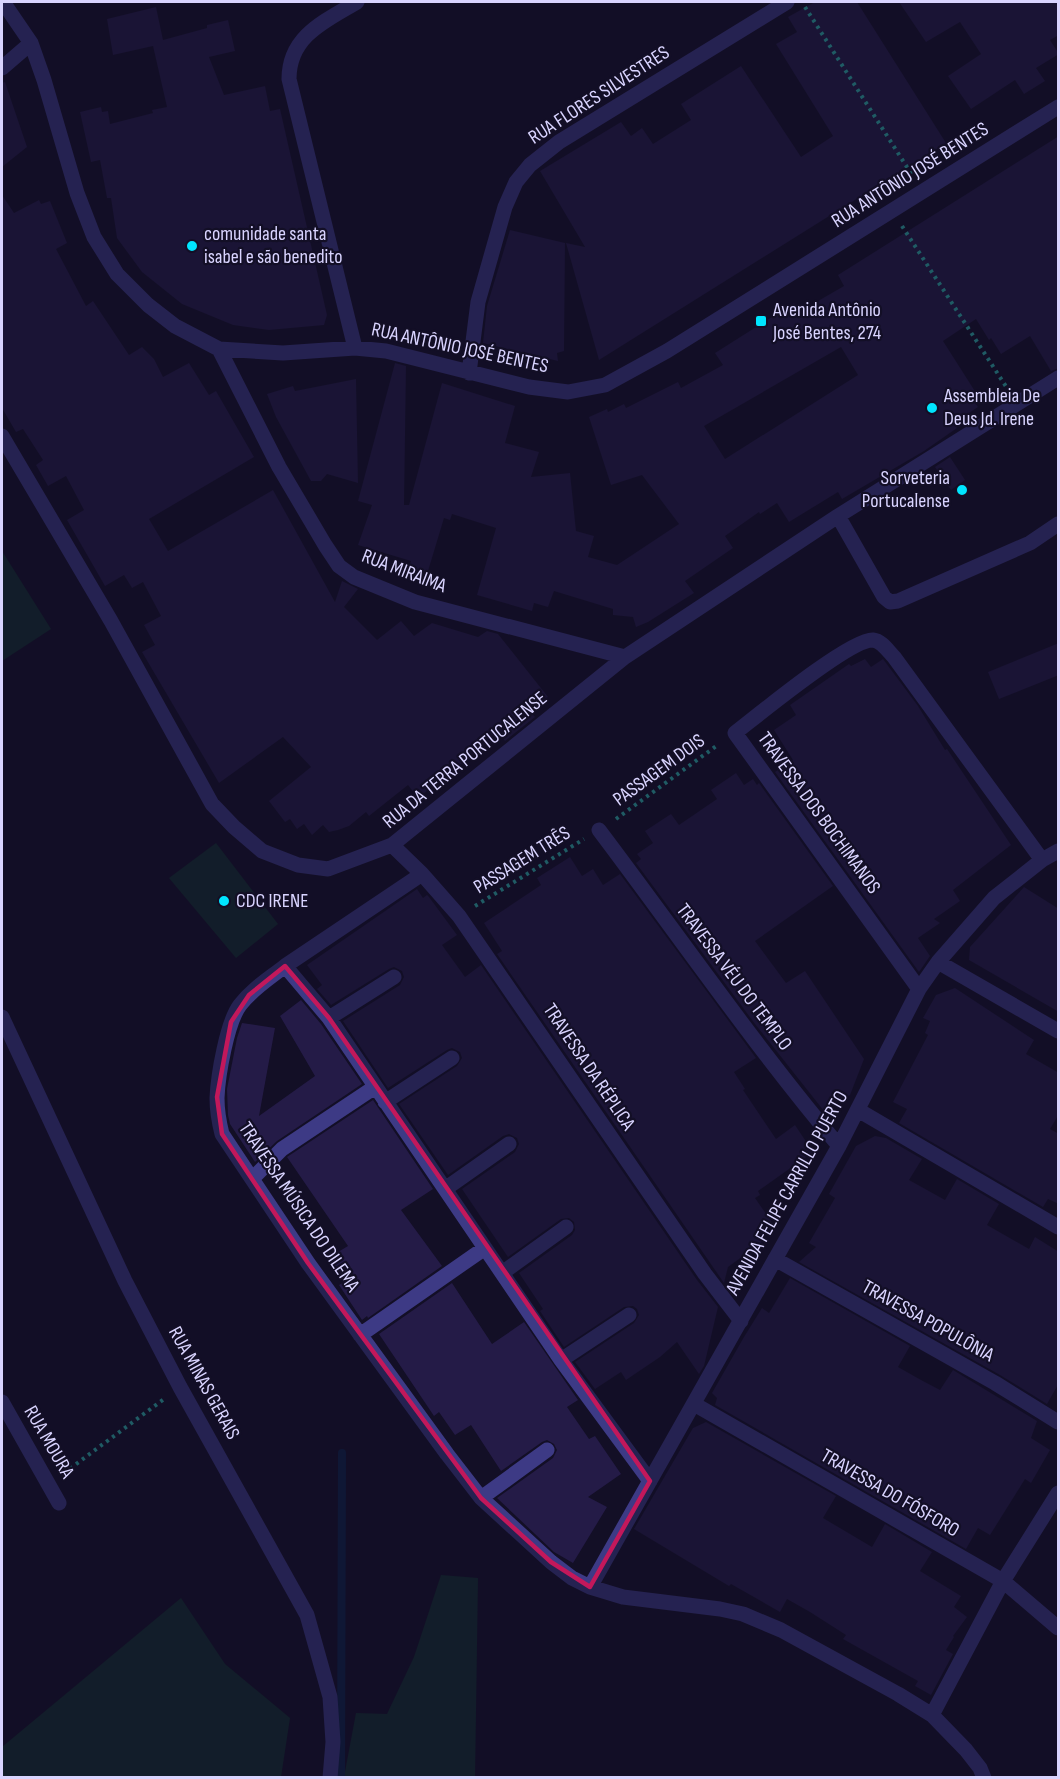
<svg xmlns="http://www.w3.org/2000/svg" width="1060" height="1779" font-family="'Sofia Sans Condensed',sans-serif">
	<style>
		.green { fill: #12302f }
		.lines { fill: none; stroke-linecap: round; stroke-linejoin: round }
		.stream { stroke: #0c2248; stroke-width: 8 }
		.building { fill: #241b47; fill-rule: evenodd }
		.path { stroke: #2fb8b0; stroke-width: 4; stroke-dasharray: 3 4.5; stroke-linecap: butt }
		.minor { stroke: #3d3a85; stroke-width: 15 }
		.marked { fill: none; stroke: #c2185b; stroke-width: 4.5; stroke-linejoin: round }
		.poi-dot { fill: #00e5ff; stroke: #130f26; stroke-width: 2 }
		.labels { text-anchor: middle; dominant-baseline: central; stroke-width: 4.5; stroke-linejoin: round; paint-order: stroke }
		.street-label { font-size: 20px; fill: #d9d4ff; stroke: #130f26 }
		.poi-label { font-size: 20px; fill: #d9d4ff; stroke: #130f26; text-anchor: start }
	</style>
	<rect width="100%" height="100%" fill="#130f26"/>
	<!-- green -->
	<path class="green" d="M2 551 51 629 2 661Z
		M216 843 278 924 236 958 169 878Z
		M441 1575 478 1578 475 1777H344L356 1713 387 1714 414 1657Z
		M181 1598 225 1664 290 1718 281 1777H2V1747Z"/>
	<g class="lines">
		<!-- stream -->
		<path class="stream" d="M341 1778 342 1453"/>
	</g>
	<!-- building -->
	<path class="building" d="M815 2H857L946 143 599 360 566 243 585 247 540 171 621 122 631 136 642 128 653 144 691 120 681 104 741 66 801 157 833 136 776 44 797 32 788 17Z
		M899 2H1059V35L1050 40 1059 54 1036 68 1045 81 1024 94 1015 80 971 109 948 76 981 54 960 22 926 42Z
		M156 7 163 40 207 28V25L228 20 235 51 209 57 224 95 265 86 270 111 280 109 327 315 324 325 269 330 233 325 182 304 142 272 117 238 111 198H107L100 160 91 162 80 112 101 107 102 112 108 111 110 124 153 113 152 110 167 107 153 46 113 55 107 19Z
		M5 82 27 147 2 167V83Z
		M1059 136V368L1051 371 1030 336 1001 354 991 338 989 340 976 319 943 341 978 396 973 400 978 407 954 423 957 428 924 451 842 499 838 492 789 522 777 503 760 514 759 512 725 536 733 548 685 581 694 593 648 622 636 627 633 617 613 615V609L554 591 548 607 534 603 532 611 477 595 496 528 452 514 450 520 444 518 425 581 406 575 411 561 358 545 372 505 358 501 395 363 406 366 404 505H409L442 383 515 406 505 443 539 452 531 477 570 473 576 531 594 536 588 557 617 565 679 524 642 475 611 485 589 417 607 409 608 412 624 404 626 408 678 382 681 388 723 365 715 353 794 303 799 312 844 286 838 275ZM841 347 858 375 725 459 704 426Z
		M2 195 14 213 39 200 41 204 50 201 67 243 56 249 86 306 93 301 129 355 142 347 154 359 163 377 189 363 209 395 216 391 254 457 149 519 168 551 273 490 335 602 342 581 358 589 344 607 377 640 401 621 414 636 432 623 478 637 487 631 498 634 548 697 530 711 535 717 505 741 499 732 469 758 418 798 408 785 369 816 366 812 349 826 338 830 329 832 323 825 312 835 304 824 297 829 290 819 285 822 269 801 311 767 283 737 219 783 142 652 155 645 144 625 161 616 143 582 132 588 124 575 105 586 67 520 84 510 66 476 48 486 36 465 43 460 23 429 16 432 2 408Z
		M510 230 565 243 564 351 557 353 558 361 483 343 487 306Z
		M356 379 358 483 327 474 321 481H311L276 417 267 394 293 386 295 391Z
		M950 457 965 480 951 490 935 467Z
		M1059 643V675L999 699 988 672Z
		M865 659 871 667 883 659 886 663 918 706 945 750 947 749 1011 845 953 890 960 901 934 919 940 923 918 938 930 956 919 972 775 772 793 760 774 730 796 715 790 705 849 664 851 666Z
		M736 773 744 785 753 779 757 785 759 783 833 886 755 941 786 983 805 971 864 1059 850 1095 833 1108 824 1111 755 1024 636 863 641 859 637 854 653 843 645 831 671 814 679 825 717 799 711 790Z
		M570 857 582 876 593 869 603 885 620 874 756 1058 734 1072 745 1089 743 1090 776 1139 795 1125 813 1152 758 1191 760 1195 755 1198 773 1224 761 1243 728 1267 724 1283 497 954 502 951 484 923 541 885 537 878Z
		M1024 887 1059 909V1012L969 960 970 947Z
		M417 889 423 898 427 895 429 897 457 935 442 945 465 977 481 965 697 1280 718 1307 704 1366 699 1374 677 1342 660 1357 626 1380 621 1372 595 1389 575 1362 634 1323 639 1315 637 1309 633 1306 624 1307 564 1347 540 1311 543 1309 519 1273 572 1235 575 1230 574 1222 569 1218 561 1219 508 1257 462 1189 515 1152 519 1144 517 1138 509 1134 503 1136 448 1175 399 1104 457 1066 462 1058 460 1052 452 1048 447 1050 388 1088 343 1021 400 985 404 977 402 971 394 967 389 969 331 1005 317 989 322 985 307 965Z
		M955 988 1034 1040 1026 1054 1059 1073V1114L1050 1129 1059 1134V1204L1048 1199 1043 1207 899 1123 907 1109 893 1102 928 1035 925 1033 930 1021 923 1018 936 995Z
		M301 1000 321 1024 362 1084 277 1141 255 1162 230 1124 228 1115 227 1089 237 1038 242 1023 275 1028 259 1116 315 1076 280 1016Z
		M373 1100 433 1189 401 1210 442 1266 368 1318 367 1316 362 1320 339 1285 344 1282 328 1258 348 1246 287 1157Z
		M875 1136 886 1138 922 1159 909 1180 945 1200 957 1179 999 1204 987 1225 1029 1249 1035 1237 1059 1252V1383L1047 1404 1000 1375 799 1262 816 1247 809 1243 835 1198 829 1194 856 1146Z
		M790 1278 910 1346 898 1367 921 1380 940 1390 953 1370 1037 1421 1031 1438 1050 1450 1031 1483 1025 1479 990 1535 978 1528 966 1549 715 1405 717 1398 712 1393 744 1337 762 1308 769 1313Z
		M452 1283 492 1344 524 1322 578 1400 567 1407 589 1439 595 1436 621 1474 588 1497 607 1507 573 1563 554 1552 497 1498 553 1458 557 1450 554 1444 547 1440 542 1442 501 1471 471 1425 455 1435 439 1412 434 1416 379 1334Z
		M706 1422 836 1496 823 1518 872 1547 885 1524 932 1552 920 1571 961 1596 954 1607 967 1617 953 1636 954 1637 946 1650 953 1654 931 1695 915 1686 918 1681 843 1639 846 1635 810 1612 787 1599 780 1612 731 1584 729 1586 634 1529 693 1428Z"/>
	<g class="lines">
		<!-- path -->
		<path class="path" d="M805 7 912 175
			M902 226 1007 388
			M616 819 719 744
			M475 906 584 839
			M64 1473 164 1399"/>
		<!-- minor -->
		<path class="minor" d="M3 2 31 43 44 80 77 193 94 237 117 274 148 305 175 326 219 349 283 353 355 348 386 351 529 387 568 392 605 385 667 351 1058 107
			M2 68 31 43
			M355 348 289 79C289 36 325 21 357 2
			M219 349 279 467 325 545 339 566 354 577 415 602 625 657
			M469 373 478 302 505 207 516 182 530 165 559 142 787 2
			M2 436 111 621 212 804 234 827 262 851 298 865 328 869 392 845 625 657 838 516 1058 378
			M838 516 884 597 890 602 898 601 1030 543 1058 524
			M599 830C679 936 754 1045 839 1146
			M392 845 422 874 459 916 705 1274 741 1321
			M938 962 1058 1031
			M285 966 422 874
			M919 989 735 733C757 716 850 639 873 640 882 641 888 651 894 657L1042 860
			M2 1017 125 1281 180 1387 307 1615 330 1697 333 1742 330 1778
			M329 1018 394 977
			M385 1102 452 1058
			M858 1110 1058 1227
			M252 1179 282 1149 375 1087
			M445 1189 509 1144
			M775 1259 995 1383 1058 1422
			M502 1273 566 1227
			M360 1335 485 1248
			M561 1360 629 1315
			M2 1402 59 1503
			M694 1404 1003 1581 1058 1628
			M650 1481 561 1360 329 1018 285 966C270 978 252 989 240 1005 227 1022 218 1075 217 1098 217 1110 219 1122 222 1134L308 1263 447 1454 481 1498 551 1562 572 1578 590 1587 623 1597 720 1609 743 1614 781 1630 898 1694 932 1715 966 1750 980 1768 984 1778
			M481 1498 547 1450
			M590 1587 839 1146 919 989 938 962 994 898 1042 860 1058 851
			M932 1715 1003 1581 1058 1493"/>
	</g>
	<!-- marked area -->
	<path d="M0 0H1060V1779H0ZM285 966 329 1018 650 1481 590 1587 551 1562 481 1498 308 1263 222 1134 217 1097 231 1022 249 995Z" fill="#130f26" fill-opacity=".55" fill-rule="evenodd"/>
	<path class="marked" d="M285 966 329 1018 650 1481 590 1587 551 1562 481 1498 308 1263 222 1134 217 1097 231 1022 249 995Z"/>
	<!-- markers -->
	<g class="poi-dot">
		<circle cx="192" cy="246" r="6"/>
		<rect x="755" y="315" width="12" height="12" rx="3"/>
		<circle cx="932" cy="408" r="6"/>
		<circle cx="962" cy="490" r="6"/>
		<circle cx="224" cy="901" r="6"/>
	</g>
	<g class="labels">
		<!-- street labels -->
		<g class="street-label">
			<text transform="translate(599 95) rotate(-33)">RUA FLORES SILVESTRES</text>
			<text transform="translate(910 175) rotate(-32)">RUA ANTÔNIO JOSÉ BENTES</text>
			<text transform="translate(460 348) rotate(12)">RUA ANTÔNIO JOSÉ BENTES</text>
			<text transform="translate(404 571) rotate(21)">RUA MIRAIMA</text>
			<text transform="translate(465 760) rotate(-39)">RUA DA TERRA PORTUCALENSE</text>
			<text transform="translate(659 770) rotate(-36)">PASSAGEM DOIS</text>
			<text transform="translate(819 813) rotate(54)">TRAVESSA DOS BOCHIMANOS</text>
			<text transform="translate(522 860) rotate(-32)">PASSAGEM TRÊS</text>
			<text transform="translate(734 977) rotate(53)">TRAVESSA VÉU DO TEMPLO</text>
			<text transform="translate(589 1067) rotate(56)">TRAVESSA DA RÉPLICA</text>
			<text transform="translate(787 1193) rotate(-61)">AVENIDA FELIPE CARRILLO PUERTO</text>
			<text transform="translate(299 1207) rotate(56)">TRAVESSA MÚSICA DO DILEMA</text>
			<text transform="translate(928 1321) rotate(29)">TRAVESSA POPULÔNIA</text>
			<text transform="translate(204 1383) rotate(61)">RUA MINAS GERAIS</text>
			<text transform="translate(49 1442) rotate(60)">RUA MOURA</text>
			<text transform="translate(890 1493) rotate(30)">TRAVESSA DO FÓSFORO</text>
		</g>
		<!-- poi labels -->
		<g class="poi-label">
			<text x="204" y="234">comunidade santa<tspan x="204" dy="23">isabel e são benedito</tspan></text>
			<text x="773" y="310">Avenida Antônio<tspan x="773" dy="23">José Bentes, 274</tspan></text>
			<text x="944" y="396">Assembleia De<tspan x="944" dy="23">Deus Jd. Irene</tspan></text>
			<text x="950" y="478" text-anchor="end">Sorveteria<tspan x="950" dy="23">Portucalense</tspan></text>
			<text x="236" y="901">CDC IRENE</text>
		</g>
	</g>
	<!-- border -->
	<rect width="1060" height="1779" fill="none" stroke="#d9d4ff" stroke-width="6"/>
</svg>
